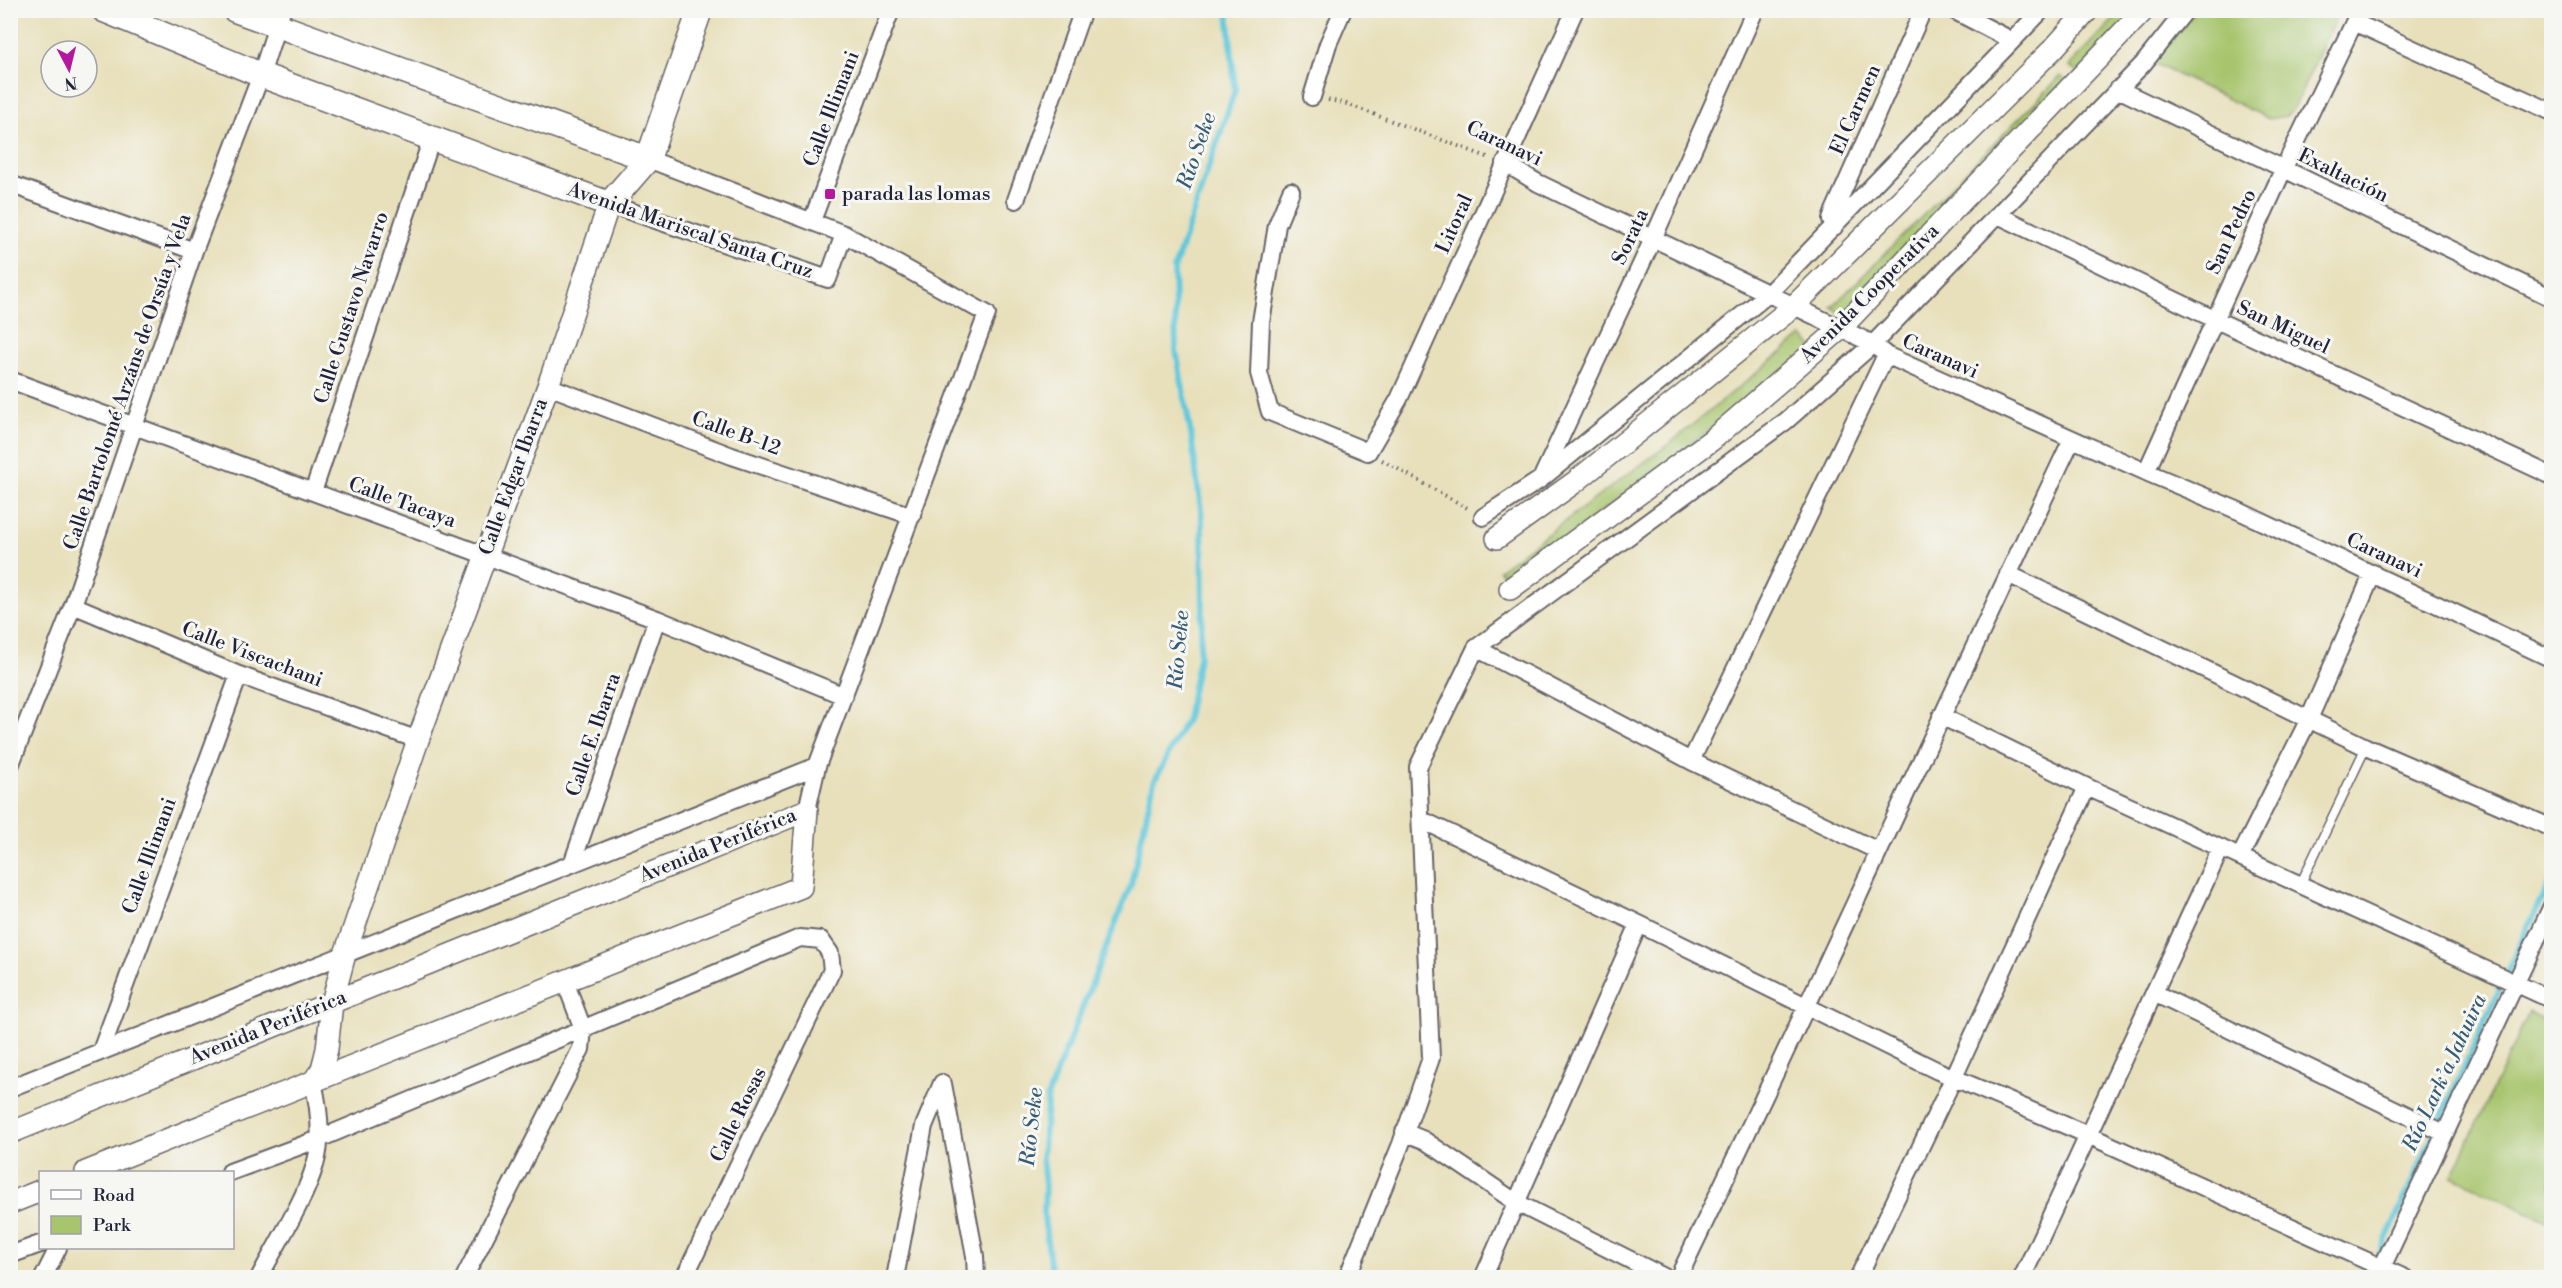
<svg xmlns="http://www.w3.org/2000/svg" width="2562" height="1288" font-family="'Libre Bodoni',serif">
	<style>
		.green { fill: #a7c56d; stroke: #647454; stroke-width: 1.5 }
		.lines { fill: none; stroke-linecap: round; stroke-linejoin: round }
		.stream { stroke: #60c8dc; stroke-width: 6 }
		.service-casing { stroke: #676468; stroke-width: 11 }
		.minor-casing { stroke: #676468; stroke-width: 20 }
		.tertiary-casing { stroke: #676468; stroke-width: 24 }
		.secondary-casing { stroke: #676468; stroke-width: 27 }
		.path { stroke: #676468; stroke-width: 4; stroke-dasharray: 1.5 4.5; stroke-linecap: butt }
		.service { stroke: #fff; stroke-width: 8 }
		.minor { stroke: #fff; stroke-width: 16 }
		.tertiary { stroke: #fff; stroke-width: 21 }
		.secondary { stroke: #fff; stroke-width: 24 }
		.poi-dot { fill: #b5179e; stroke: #f6f6f2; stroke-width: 2 }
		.labels { text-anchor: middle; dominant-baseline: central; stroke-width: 6; stroke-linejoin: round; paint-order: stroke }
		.street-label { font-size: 20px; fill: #22223b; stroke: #f6f6f2 }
		.poi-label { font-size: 20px; fill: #22223b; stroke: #f6f6f2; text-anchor: start }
		.water-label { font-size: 21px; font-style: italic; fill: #385c73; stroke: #f6f6f2 }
	</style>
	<rect width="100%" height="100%" fill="#f6f6f2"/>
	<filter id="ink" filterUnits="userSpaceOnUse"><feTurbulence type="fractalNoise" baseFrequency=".0167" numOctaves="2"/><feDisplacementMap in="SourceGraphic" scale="12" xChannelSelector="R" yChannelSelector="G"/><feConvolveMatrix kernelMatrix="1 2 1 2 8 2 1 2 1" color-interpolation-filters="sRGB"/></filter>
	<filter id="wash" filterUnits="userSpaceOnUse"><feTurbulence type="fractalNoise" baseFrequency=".008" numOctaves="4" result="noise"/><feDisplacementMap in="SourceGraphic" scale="24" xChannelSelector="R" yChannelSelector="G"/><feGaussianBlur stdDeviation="1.35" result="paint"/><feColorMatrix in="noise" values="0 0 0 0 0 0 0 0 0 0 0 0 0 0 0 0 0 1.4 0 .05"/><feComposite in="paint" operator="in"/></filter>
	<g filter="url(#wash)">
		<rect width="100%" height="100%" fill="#e8e0bb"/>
		<!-- green -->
		<path class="green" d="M2122 11H2146L2084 77 2069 66Z
			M2195 11H2339L2294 108 2286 116 2269 119 2153 63Z
			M2061 76 2073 88 1845 317 1832 307Z
			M1802 336 1816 349 1510 581 1499 570 1670 443Z
			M2529 1012 2551 1023V1223L2452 1176Z"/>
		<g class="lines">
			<!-- stream -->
			<path class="stream" d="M2379 1255 2524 935 2552 881
				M1052 1278 1044 1217 1045 1185 1042 1158 1048 1095 1131 884 1154 782 1187 718 1199 657 1203 610 1202 518 1191 434 1176 350 1174 269 1235 90 1228 10"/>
		</g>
	</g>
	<g filter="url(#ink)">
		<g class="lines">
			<!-- service casing -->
			<g class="service-casing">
				<path id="service" d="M2300 885 2366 747"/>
			</g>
			<!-- minor casing -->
			<g class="minor-casing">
				<path id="minor" d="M1953 10 2011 40
					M2354 22 2552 112
					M2118 89 2552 298
					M1312 97 1328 44 1343 10
					M648 159 844 234 987 314 817 766 807 810
					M1505 163 1538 183 1873 344 1886 355 2146 472 2239 511 2552 659
					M10 184 194 251
					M1291 191 1277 225 1261 322 1259 373 1270 412 1368 452 1399 399 1575 10
					M1016 200 1083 10
					M609 204 828 279 844 234
					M1998 215 2214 319 2552 476
					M812 221 891 10
					M1834 227 1831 220 1834 211 1923 10
					M10 380 657 619 844 696
					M548 386 732 456 912 516
					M2146 472 2283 170 2360 10
					M1543 475 1653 239 1755 10
					M313 492 432 138
					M1483 517 1541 479 1768 294 2042 10
					M2008 574 2366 747 2552 828
					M73 605 239 675 418 740
					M1476 648 1691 761 1878 851
					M1941 716 2087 787 2552 1000
					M1691 761 1886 355
					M10 766 73 605 194 251 261 75 282 10
					M1422 820 1639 924 1938 1071 2088 1135 2405 1278
					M2240 857 2309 719 2373 573
					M572 864 657 619
					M2154 993 2444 1133
					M101 1051 239 675
					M943 1084 975 1256 976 1278
					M10 1088 817 766
					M1404 1132 1424 1140 1517 1203 1666 1278
					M230 1172 319 1139 800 938 821 940 830 953 832 970 684 1278
					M10 1255 40 1244
					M43 1278 58 1248
					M259 1278C278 1241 303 1204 315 1165 323 1139 319 1107 313 1082
					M464 1278 581 1049 583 1029 565 981
					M895 1278 924 1126 942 1083
					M1347 1278 1401 1144 1431 1058 1418 767 1476 648 1786 421 1873 344 2143 64 2186 10
					M1483 1278 1639 924
					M1678 1278C1812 999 1940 718 2072 439
					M1858 1278 1954 1077 2087 787
					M2022 1278 2221 848
					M2377 1278 2552 906"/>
			</g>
			<!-- tertiary casing -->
			<g class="tertiary-casing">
				<path id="tertiary" d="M1497 538 1575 482 1793 307 2054 48 2088 10
					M1510 589 1713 439 1839 330 2144 10
					M313 1082 322 1069 327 1049 332 1003 345 954 418 740 548 386 609 204
					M10 1133 807 810 801 887 86 1172
					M10 1203 40 1191"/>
			</g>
			<!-- secondary casing -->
			<g class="secondary-casing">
				<path id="secondary" d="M104 10 261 75 609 204 648 159 700 10
					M235 10 648 159"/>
			</g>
			<!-- path -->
			<path class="path" d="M1328 100 1344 103 1490 158
				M1382 460 1469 509"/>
			<!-- service -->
			<use href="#service" class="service"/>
			<!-- minor -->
			<use href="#minor" class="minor"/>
			<!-- tertiary -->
			<use href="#tertiary" class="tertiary"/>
			<!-- secondary -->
			<use href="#secondary" class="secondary"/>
		</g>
	</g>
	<!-- markers -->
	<rect class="poi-dot" x="824" y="188" width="12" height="12" rx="3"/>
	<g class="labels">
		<!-- street labels -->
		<g class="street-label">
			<text transform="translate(832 109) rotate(-69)">Calle Illimani</text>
			<text transform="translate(1856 110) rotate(-66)">El Carmen</text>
			<text transform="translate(1504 144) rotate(25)">Caranavi</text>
			<text transform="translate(2343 176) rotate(26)">Exaltación</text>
			<text transform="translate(1455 224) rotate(-66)">Litoral</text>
			<text transform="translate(690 231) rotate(19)">Avenida Mariscal Santa Cruz</text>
			<text transform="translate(2232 232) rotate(-65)">San Pedro</text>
			<text transform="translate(1631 237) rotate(-65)">Sorata</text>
			<text transform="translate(1870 294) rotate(-45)">Avenida Cooperativa</text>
			<text transform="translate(352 308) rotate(-72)">Calle Gustavo Navarro</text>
			<text transform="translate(2283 328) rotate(25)">San Miguel</text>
			<text transform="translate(1940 357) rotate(24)">Caranavi</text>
			<text transform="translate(128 382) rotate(-71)">Calle Bartolomé Arzáns de Orsúa y Vela</text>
			<text transform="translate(736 434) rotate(20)">Calle B-12</text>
			<text transform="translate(514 477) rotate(-70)">Calle Edgar Ibarra</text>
			<text transform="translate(402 503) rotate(20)">Calle Tacaya</text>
			<text transform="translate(2384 556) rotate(25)">Caranavi</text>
			<text transform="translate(252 655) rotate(21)">Calle Viscachani</text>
			<text transform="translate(594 735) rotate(-71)">Calle E. Ibarra</text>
			<text transform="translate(718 846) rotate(-22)">Avenida Periférica</text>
			<text transform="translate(150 856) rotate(-70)">Calle Illimani</text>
			<text transform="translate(268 1028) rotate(-22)">Avenida Periférica</text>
			<text transform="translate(739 1115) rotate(-64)">Calle Rosas</text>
		</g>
		<!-- poi labels -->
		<g class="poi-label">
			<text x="842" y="194">parada las lomas</text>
		</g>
		<!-- water labels -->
		<g class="water-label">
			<text transform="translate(1197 151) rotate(-71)">Río Seke</text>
			<text transform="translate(1179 650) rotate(-85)">Río Seke</text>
			<text transform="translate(2445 1073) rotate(-65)">Río Lark’a Jahuira</text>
			<text transform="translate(1032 1127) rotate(-84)">Río Seke</text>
		</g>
	</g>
	<!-- margin -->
	<rect width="2562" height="1288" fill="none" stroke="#f6f6f2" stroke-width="36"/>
	<!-- legend -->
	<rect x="39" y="1171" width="195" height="78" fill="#f6f6f2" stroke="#a1a1a9" stroke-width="1.5"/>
	<rect x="51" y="1190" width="30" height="9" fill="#ffffff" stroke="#a1a1a9" stroke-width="1.5"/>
	<text x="93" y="1201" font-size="18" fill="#22223b">Road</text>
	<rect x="51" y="1216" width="30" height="18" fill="#a7c56d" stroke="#a1a1a9" stroke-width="1.5"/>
	<text x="93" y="1231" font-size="18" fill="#22223b">Park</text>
	<!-- north arrow -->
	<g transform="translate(69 69) rotate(173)"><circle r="28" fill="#f6f6f2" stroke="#a1a1a9" stroke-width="1.5"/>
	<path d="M0-4.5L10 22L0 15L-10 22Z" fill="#b5179e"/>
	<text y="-9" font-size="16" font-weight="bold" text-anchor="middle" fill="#22223b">N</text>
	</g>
</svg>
